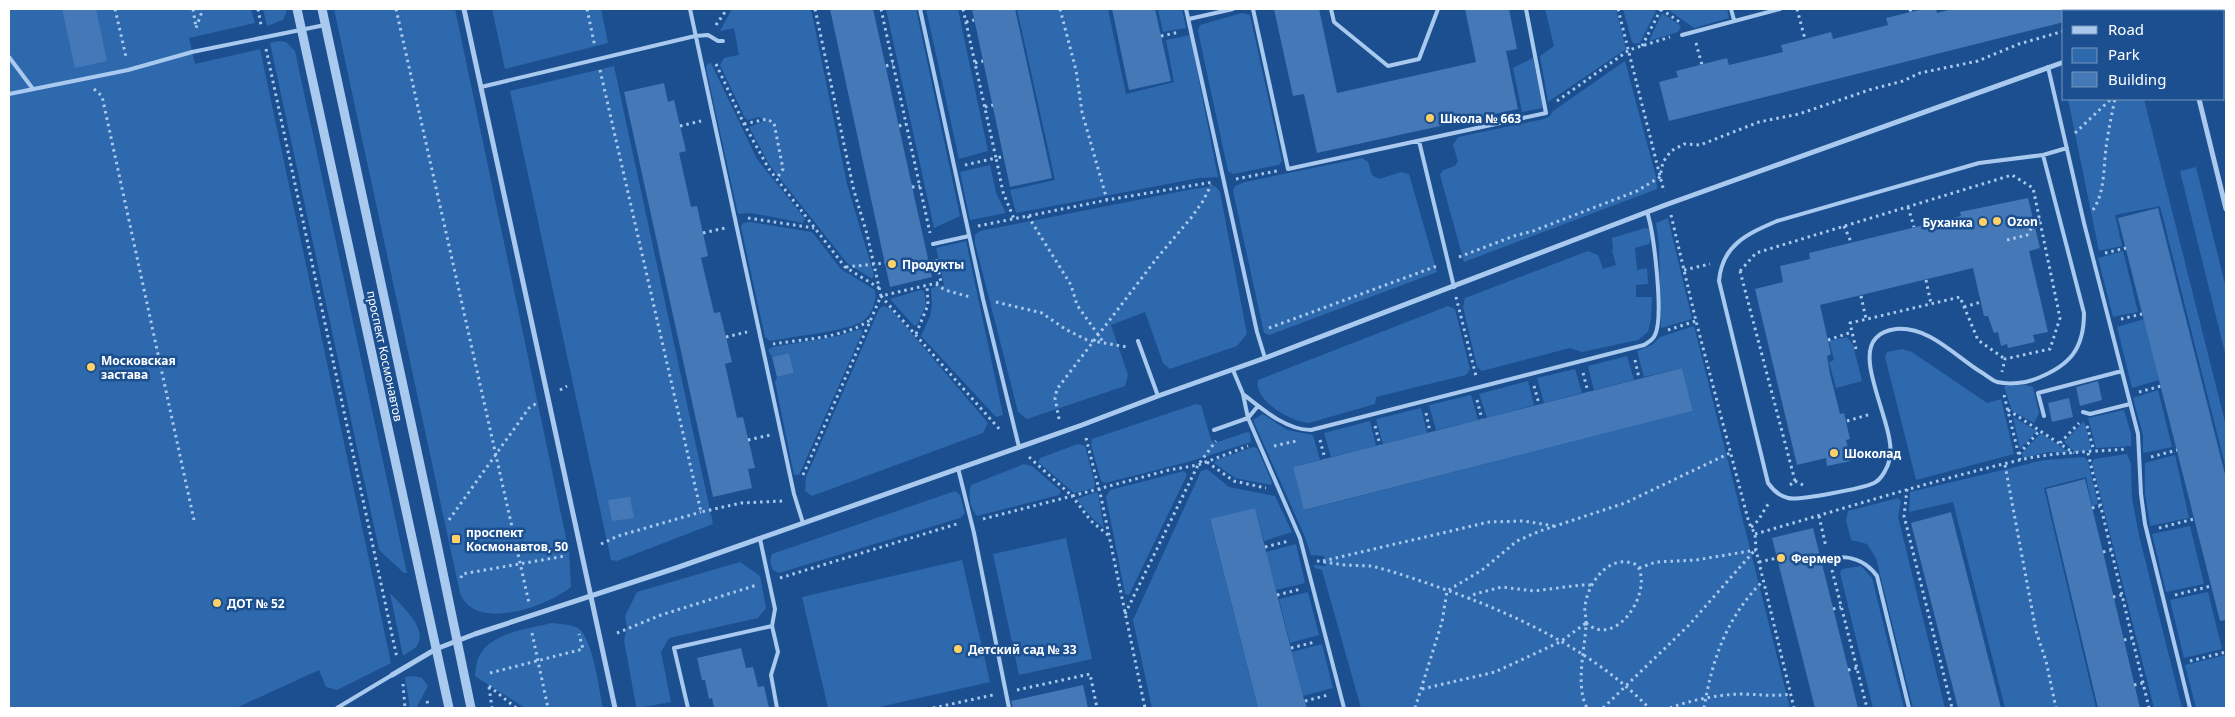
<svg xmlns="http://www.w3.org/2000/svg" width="2235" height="717" font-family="'Noto Sans',sans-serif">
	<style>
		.green { fill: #2e69ad }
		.building { fill: #4478b7 }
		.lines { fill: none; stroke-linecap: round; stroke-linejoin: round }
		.path { stroke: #a9c9ee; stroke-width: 3; stroke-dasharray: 2.5 4; stroke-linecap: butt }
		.service { stroke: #a9c9ee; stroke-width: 4 }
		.minor { stroke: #a9c9ee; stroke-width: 5 }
		.tertiary { stroke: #a9c9ee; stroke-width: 9 }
		.poi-dot { fill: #ffd166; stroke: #1b4f8f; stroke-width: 2 }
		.labels { text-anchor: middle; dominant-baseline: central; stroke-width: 5; stroke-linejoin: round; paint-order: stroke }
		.poi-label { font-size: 12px; font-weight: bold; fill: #fff; stroke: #1b4f8f; text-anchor: start }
		.street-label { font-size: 12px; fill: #fff; stroke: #1b4f8f }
	</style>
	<rect width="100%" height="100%" fill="#1b4f8f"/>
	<!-- green -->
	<path class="green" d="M9 9H251L255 23 189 38 195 64 260 49 391 663 337 690 326 687 319 670 236 708H9Z
		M263 9H286V13L283 20 267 26Z
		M334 9H455L569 552 571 587C548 606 475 633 460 593Z
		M492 9H601L608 43 505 69Z
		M732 9H811L847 184 874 275 872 279 847 263 770 166 749 127 762 122V119L759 117 748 120 745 118 720 65 724 58 739 55 734 28 720 31Z
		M886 9H916L960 216 934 228Z
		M926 9H958L988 151 959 159Z
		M1017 9H1108L1126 94 1174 82 1166 40 1190 35 1218 177 1199 178 1016 213 1010 190 1055 180Z
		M1158 9H1182L1186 28 1163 32Z
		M1545 9H1616L1626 49 1548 102 1540 56 1554 46Z
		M1623 9H1654L1656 11 1640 43 1635 44 1632 42Z
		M1667 9H1727L1729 18 1694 28Z
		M1242 13 1250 15 1282 161 1279 165 1233 174 1228 171 1198 31 1200 25Z
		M1662 13 1681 26 1678 32 1649 41Z
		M279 41 286 42 295 51 407 573H404L379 550 270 43Z
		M1533 58 1543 108 1522 112 1513 68Z
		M1625 61 1656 177 1657 189 1464 262 1440 175 1443 170 1455 166 1458 161 1453 145 1458 137 1544 119 1550 116 1553 111Z
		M711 63 757 159 805 219 803 223 751 213 738 214 706 68 707 64Z
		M614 66 713 524 617 561 611 560 510 91Z
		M2068 99H2144L2226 426V469L2160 206 2115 215 2122 246 2099 251Z
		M1362 158 1368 162 1372 175 1379 179 1401 172 1409 174 1437 272 1269 335 1264 333 1233 191 1235 186 1245 182Z
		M990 165 996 193 1006 213 970 220 960 172Z
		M2196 167 2226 288V357L2180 171Z
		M1215 186 1220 192 1247 334 1237 346 1170 369 1163 363 1145 312 1111 325 1128 375 1125 386 1027 419 1018 412 975 243V235L980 231 1193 189Z
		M1668 218 1692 319 1661 328 1659 244 1656 223Z
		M751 222 812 232 841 269 875 290C877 300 872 315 863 321 848 331 790 337 770 341L765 337 741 227 743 223Z
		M1645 228 1649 229 1651 239 1649 244 1635 248 1637 270 1647 268 1648 284 1636 285V297H1652L1651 319 1648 332 1638 340 1582 352 1570 348 1482 371 1477 367 1463 307 1465 298 1588 251 1598 255 1603 269 1616 265 1612 250 1613 249 1612 238Z
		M966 241 1003 415 996 417 921 336 930 316 932 305 931 288 944 285 936 248Z
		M2123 251 2138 312 2113 317 2098 258Z
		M920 290 924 291 926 305 917 325 914 326 890 299Z
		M883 306 890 308 988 423 983 433 812 496 805 491 806 477 879 309Z
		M1448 306 1455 309 1470 369 1466 375 1376 397 1375 404 1309 423C1291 422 1253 400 1258 380Z
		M2144 319 2159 380 2132 388 2117 327Z
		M1694 326 1790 708H1361L1322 570 1315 568 1313 565 1326 566 1324 556 1311 555 1305 537 1253 420 1263 414 1287 430 1313 435 1320 460 1293 467 1305 510 1693 411 1682 368 1644 377 1637 351 1652 345 1660 337Z
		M860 329 863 331 799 475H794L775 382 777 377 794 373 789 353 772 357 768 350 772 347 838 336Z
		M1847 337 1853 345 1862 381 1836 388 1829 362 1834 360 1829 341Z
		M1902 349 1912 352 1987 403 2001 399 2014 454 1916 480 1885 357 1887 352Z
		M1627 356 1634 380 1594 390 1588 366Z
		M1575 369 1582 393 1544 403 1537 378Z
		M1528 381 1534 405 1487 418 1479 394Z
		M2025 385 2033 387 2039 413 2034 423 2012 411 2004 386Z
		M2158 390 2172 447 2143 453V435L2133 398Z
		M1471 395 1478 420 1436 430 1429 405Z
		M1196 404 1201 405 1211 440 1215 443 1247 432 1250 433 1251 442 1188 462 1105 483 1101 481 1091 445 1092 439Z
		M1421 408 1427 433 1383 444 1376 419Z
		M2124 410 2131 434V446L2096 448 2088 418Z
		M2013 417 2037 431 2020 449Z
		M1370 421 1376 446 1331 457 1324 433Z
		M2084 421 2092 450 2075 452 2064 442Z
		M2041 433 2067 451V453L2049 452 2023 458 2022 453Z
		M1078 444 1085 446 1095 484 1094 488 1074 493 1038 462 1040 458Z
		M1253 447 1257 448 1272 482 1271 485 1235 478 1214 463 1216 460Z
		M2127 454 2131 464 2132 498 2139 535 2182 708H2154L2092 463 2094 459Z
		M2175 455 2189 518 2150 526 2145 493V463Z
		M2084 457 2088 461 2098 504 2092 506 2086 477 2044 488 2096 708H2005L1953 502 1909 512 1910 492 2044 460Z
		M1024 464 1032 466 1061 491 1059 495 977 516C970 508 968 495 971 485Z
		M1207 469 1229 487 1275 496 1292 532 1264 541 1255 508 1210 520 1258 708H1152L1133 620 1201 471Z
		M1184 471 1187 475 1129 595 1125 594 1106 497 1110 490Z
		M955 491 960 495 965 513 960 518 779 573 773 570 770 562 772 554Z
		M1096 492 1098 493 1104 528 1094 520 1076 499Z
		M1898 498 1901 501 1898 517 1945 708H1913L1876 558 1867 544 1851 540 1846 520 1848 511Z
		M2190 526 2204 584 2166 592 2152 534Z
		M1066 538 1092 659 1019 675 993 554Z
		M1296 544 1305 583 1276 590 1266 552Z
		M962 560 990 682 875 708H828L802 597Z
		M740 562 760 576 766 608 758 618 669 638 661 652 671 702 638 708 636 706 624 640 627 627 625 616 637 592Z
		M1861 566 1872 578 1904 708H1873L1840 573 1842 569Z
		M1308 592 1319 635 1290 643 1279 599Z
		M2208 592 2222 649 2184 658 2170 600Z
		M390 593C401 606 430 629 416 647 412 650 407 653 403 656Z
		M551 623C560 624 570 624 578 628 593 638 599 690 603 708H525L475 676C476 668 476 660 481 653 494 632 529 629 551 623Z
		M1322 644 1333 688 1303 696 1292 652Z
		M2225 655 2226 708H2196L2185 665Z
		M414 676 422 678 428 686 416 708H410L405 677Z"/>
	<!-- building -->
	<path class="building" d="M62 9H96L107 61 75 68Z
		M830 9H873L932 277 890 287Z
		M972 9H1015L1052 178 1010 187Z
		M1112 9H1155L1171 81 1129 90Z
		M1274 9H1319L1337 93 1476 62 1465 9H1509L1517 49 1506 51 1518 109 1317 153 1304 94 1293 96Z
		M1923 9H1936L1937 13 1952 9H2089L2090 11H2064V22L1669 121 1659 82 1678 77 1676 71 1727 58 1729 65 1783 52 1781 45 1805 39 1831 32 1833 39 1888 25 1886 18Z
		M664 83 668 102 674 100 686 151 679 153 691 207 697 206 708 256 701 258 714 313 720 312 732 362 725 364 737 418 743 417 755 468 748 469 752 488 713 497 624 92Z
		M2028 198 2040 248 2029 251 2048 332 2033 335 2035 342 2008 348 2007 344 2001 346 1998 332 1994 333 1988 316H1984L1973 268 1820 305 1831 354 1827 356 1830 374 1840 414 1844 413 1850 439 1846 440 1851 461 1827 466 1826 458 1797 465 1755 289 1783 282 1780 266 1810 259 1809 253 1961 216 1960 212Z
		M2158 208 2226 478V620L2220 621 2118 218Z
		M789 353 794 373 777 377 772 357Z
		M1682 368 1693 411 1304 510 1293 467Z
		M2098 381 2102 400 2080 406 2076 387Z
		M2069 398 2073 417 2052 422 2048 403Z
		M2085 479 2103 552 2140 708H2098L2046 489Z
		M630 497 634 518 612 521 608 500Z
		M1255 508 1303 696 1307 708H1258L1210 519Z
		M1951 512 2001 708H1958L1911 523Z
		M1813 528 1858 708H1815L1772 538Z
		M741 648 746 668 753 667 758 687 764 686 769 708H714L712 698 709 699 705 680H702L697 658Z
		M1083 685 1088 708H1013L1011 701Z"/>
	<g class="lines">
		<!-- path -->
		<path class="path" d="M115 9 126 57
			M193 9 196 28 203 9
			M258 9 261 25
			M396 9 529 603
			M587 9 595 47
			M815 9 854 191 867 234 881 296 941 282 935 256
			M881 9 930 233
			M963 9 996 158 965 165
			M1060 9 1076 70 1082 112 1107 200
			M1618 9 1664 192
			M1661 9 1681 23
			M1797 9 1805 39
			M1910 9 1911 12
			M2085 9V11
			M966 22 974 20
			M716 25 727 9
			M1161 36 1180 32
			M1696 43 1702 65
			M1642 46 1661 9
			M266 49 397 658
			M975 63 983 61
			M716 64 744 124 769 169 845 267 879 288
			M886 66 893 64
			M600 70 701 512 741 503 783 501
			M94 89 102 96 194 520
			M1557 101 1629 50 1670 37
			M985 107 993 105
			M744 124 767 119 774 123 783 169 777 178
			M680 126 701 121
			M899 126 906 124
			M2075 133 2111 99
			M1001 157 996 158 1003 192 1014 219
			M1236 179 1277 171
			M912 187 920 186
			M1908 207 1914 227
			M2093 210C2106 191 2103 164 2107 141 2109 127 2112 113 2115 99
			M1671 215 1696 321 1749 523 1755 534 1756 550 1794 708
			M1028 216 1071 285 1077 305 1104 343
			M748 218 814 228
			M978 226 1107 200 1213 182
			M1844 226 1851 242
			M703 233 725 228
			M2007 240 2027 235 2036 221 2040 220
			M2105 253 2126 248
			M1459 257 1514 236 1533 231 1637 191 1660 177 1663 162 1671 151 1684 144 1700 145 1759 122 1799 114 1872 89 1903 81 1920 73 1978 61 2019 44 2064 31
			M846 267 885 263
			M1684 270 1710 264
			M1740 271 1756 253 2012 175 2033 188 2060 318 2050 349 2005 359 2002 372
			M1740 271 1795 481 1790 485
			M1926 280 1931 304
			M936 284 945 290 970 297
			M1861 296 1866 319
			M1456 297 1476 376
			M996 302 1042 313 1065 329 1087 340 1127 347
			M1964 307 1981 302
			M2121 319 2142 314
			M1269 328 1437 266
			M1668 330 1696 321
			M916 334 928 305 927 285
			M726 337 747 332
			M1828 340 1852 332
			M773 344C804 339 844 338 870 320
			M1856 349 1850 323 1960 297 1978 340 2005 359
			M1635 360 1639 378
			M1583 373 1588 392
			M1534 386 1539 404
			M560 390 567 386
			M2139 392 2161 386
			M2004 395 2020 460
			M1477 400 1482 419
			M2008 410 2074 453
			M1426 413 1430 432
			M1059 419 1055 398 1057 389 1157 258 1191 218 1203 201 1211 185
			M1847 421 1871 414
			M1375 426 1380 445
			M2087 426 2094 451
			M1086 438 1101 497 1145 708
			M748 440 770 435
			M1320 440 1325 459
			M2060 443 2079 423
			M1274 446 1296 441
			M2088 453 2149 708
			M2019 454 2040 430
			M1029 457 1072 496 1169 470 1198 465 1248 446
			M2151 457 2177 450
			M1207 462 1234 481 1266 488
			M2005 465 2036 631 2046 661 2056 708
			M803 475 881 296 1001 431
			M1795 481 1803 485
			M1907 489 1904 516 1952 708
			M2092 508 2100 506
			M1819 516 1826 547
			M983 519 1072 496 1091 521 1108 535
			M449 520 529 408 537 403
			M1751 527C1760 521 1763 510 1770 502
			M2159 528 2194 519
			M1755 534C1843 509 1930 481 2020 460 2054 452 2091 452 2126 449
			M601 544 618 536 701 512
			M1265 547 1289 541
			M2103 552 2111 550
			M1317 561 1345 565 1372 566 1390 571C1482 600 1581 638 1649 708
			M1323 561 1489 522 1524 521 1554 526
			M1759 562 1777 558
			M1639 568 1656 562 1696 560 1756 550
			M1832 570 1867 708
			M461 578 462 574 565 556
			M780 578 960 523
			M1277 595 1301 589
			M2175 595 2211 586
			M2113 597 2122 595
			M1468 599 1475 594 1502 587 1534 591 1581 585H1591
			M1833 609 1841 607
			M1125 614 1198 465 1216 441
			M1586 623C1617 650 1654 590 1637 565 1610 552 1588 582 1585 606 1584 612 1587 618 1586 625 1585 648 1575 686 1587 708
			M532 633 548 708
			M617 633 661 615 757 585
			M2124 640 2132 638
			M1291 648 1315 642
			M2190 661 2226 652
			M1848 670 1857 668
			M490 673 583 649 579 634
			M403 684 405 708
			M2134 685 2143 683
			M489 686 516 708
			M489 687 492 708
			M1422 689 1495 672 1560 642 1586 623
			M1017 690 1090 674 1097 708
			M427 701 429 708
			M1305 701 1328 695
			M933 708 993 695
			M1415 708 1442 622 1447 591 1482 570 1517 541 1540 531 1625 503 1730 453
			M1603 708 1689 625 1755 550
			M1670 708C1691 700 1716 695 1739 694 1757 694 1773 697 1790 694
			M1704 708C1712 660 1727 616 1763 581"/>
		<!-- service -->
		<path class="service" d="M690 9 794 494 803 523
			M920 9 983 299 1019 447
			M1186 9 1257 332 1265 358
			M1253 9 1288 169 1546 113 1526 9
			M1331 9 1334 22 1388 66 1419 59 1438 9
			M1731 9 1734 20
			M1189 19 1233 9
			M1682 35 1780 9
			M9 57 33 89
			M2048 67 2084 223 2138 434 2141 494 2145 524 2190 708
			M481 87 695 36 708 35 718 41H723
			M9 94 128 70 192 52 325 25
			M1419 141 1454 287
			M2043 155 2084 313C2084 349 2070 365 2038 378 2026 383 2010 385 1997 382 1992 380 1986 375 1981 372 1955 356 1929 326 1896 329 1888 330 1881 332 1876 338 1854 360 1896 427 1890 458 1888 467 1882 479 1874 483 1864 488 1798 501 1788 498 1779 496 1773 490 1768 483L1719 281C1722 245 1747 234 1777 221L1979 163 2043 155 2067 148
			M933 244 969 236
			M1138 341 1158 396
			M1233 370 1243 394 1248 418 1300 538 1344 708
			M1243 394C1262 409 1286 430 1311 430L1644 345C1649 342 1653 340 1655 335 1664 317 1654 233 1647 212
			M2083 412 2090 414 2130 404
			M2044 416 2038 393 2122 371
			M1214 430 1248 418 1258 406
			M958 468 974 533 1009 708
			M760 539 775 609 772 626 778 652 771 675 777 708
			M1829 558C1849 555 1865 559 1877 576L1909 708
			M337 708 392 675
			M688 708 674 648 772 626"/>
		<!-- minor -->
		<path class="minor" d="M464 9 615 708
			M2176 9 2177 11
			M2199 99 2226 209
			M392 675 436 649 475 634 676 568 1082 425 1158 396 1265 358 1668 204 2064 62"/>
		<!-- tertiary -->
		<path class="tertiary" d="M297 9 449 708
			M322 9 436 539 471 708"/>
	</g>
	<!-- markers -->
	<g class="poi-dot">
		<circle cx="1430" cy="118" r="5"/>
		<circle cx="1997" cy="221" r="5"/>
		<circle cx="1983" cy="222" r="5"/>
		<circle cx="892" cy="264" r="5"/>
		<circle cx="91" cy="367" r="5"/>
		<circle cx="1834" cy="453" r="5"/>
		<rect x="451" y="534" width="10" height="10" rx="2.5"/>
		<circle cx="1781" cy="558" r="5"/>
		<circle cx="217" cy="603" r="5"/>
		<circle cx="958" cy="649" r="5"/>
	</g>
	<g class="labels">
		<!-- poi labels -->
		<g class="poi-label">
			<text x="1440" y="118">Школа № 663</text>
			<text x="2007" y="221">Ozon</text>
			<text x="1973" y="222" text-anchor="end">Буханка</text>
			<text x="902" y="264">Продукты</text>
			<text x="101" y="360">Московская<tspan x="101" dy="14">застава</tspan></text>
			<text x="1844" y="453">Шоколад</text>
			<text x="466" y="532">проспект<tspan x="466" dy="14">Космонавтов, 50</tspan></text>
			<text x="1791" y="558">Фермер</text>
			<text x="227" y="603">ДОТ № 52</text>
			<text x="968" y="649">Детский сад № 33</text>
		</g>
		<!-- street labels -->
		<g class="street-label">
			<text transform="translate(385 356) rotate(78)">проспект Космонавтов</text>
		</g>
	</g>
	<!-- border -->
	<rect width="2235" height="717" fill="none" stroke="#ffffff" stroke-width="20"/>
	<!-- legend -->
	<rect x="2062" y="10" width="162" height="90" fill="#1b4f8f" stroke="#7695bc"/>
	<rect x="2072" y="26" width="25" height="8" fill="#a9c9ee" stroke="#7695bc"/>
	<text x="2108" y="35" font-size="15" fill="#ffffff">Road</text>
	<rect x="2072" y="48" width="25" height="15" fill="#2e69ad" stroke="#7695bc"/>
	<text x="2108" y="60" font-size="15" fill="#ffffff">Park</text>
	<rect x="2072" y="72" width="25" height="15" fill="#4478b7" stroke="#7695bc"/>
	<text x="2108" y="85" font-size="15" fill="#ffffff">Building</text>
</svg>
